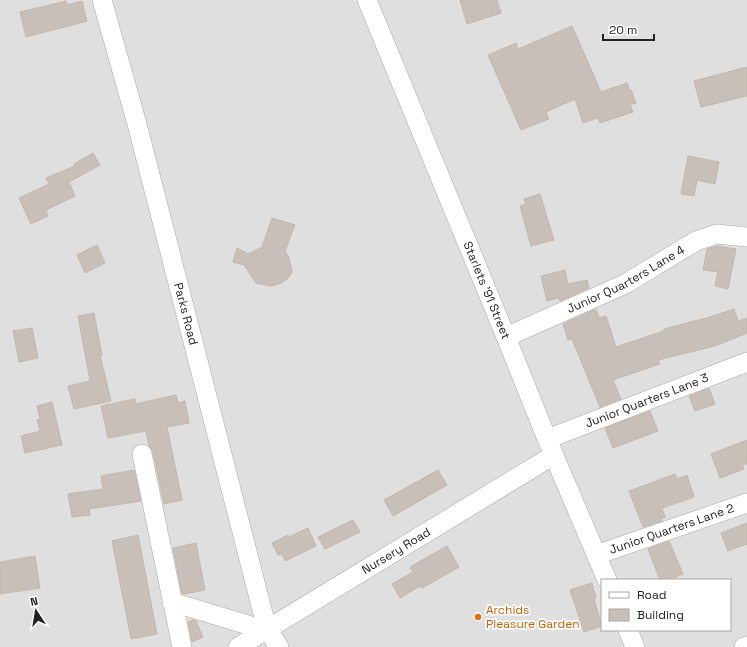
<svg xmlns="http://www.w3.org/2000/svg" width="747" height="647" font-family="'Space Grotesk',sans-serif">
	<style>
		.residential { fill: #e0dfdf; fill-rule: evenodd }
		.building { fill: #c7bfb8; stroke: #c4b6ab }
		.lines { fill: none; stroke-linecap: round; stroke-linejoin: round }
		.minor-casing { stroke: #a9a9a9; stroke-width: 20 }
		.minor { stroke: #fff; stroke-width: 19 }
		.food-dot { fill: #e8710a; stroke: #fff; stroke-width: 1.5 }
		.labels { text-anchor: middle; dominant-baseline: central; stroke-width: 3.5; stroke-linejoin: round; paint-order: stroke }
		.street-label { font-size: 12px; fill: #222; stroke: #fff }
		.food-label { font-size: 12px; fill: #c56008; stroke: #fff; text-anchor: start }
	</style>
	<rect width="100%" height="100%" fill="#f2efe9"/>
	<!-- residential -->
	<path class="residential" d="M0 0H747V647H0ZM602 580H730V630H602Z"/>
	<!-- building -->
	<path class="building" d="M460 0H497L501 13 467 24Z
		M66 1 67 5 82 1 87 21 26 37 20 12Z
		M572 26 601 92 627 83 630 91 631 90 636 103 630 104 633 112 600 123 598 118 583 123 575 99 546 112 549 119 521 130 488 55 516 43 518 49Z
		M747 67V96L701 107 694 81Z
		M93 153 100 165 69 182 75 196 46 210 48 216 31 224 19 198 49 184 46 178 75 166 74 164Z
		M688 156 719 162 715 184 697 180 694 196 681 194Z
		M540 194 554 240 531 246 520 206 526 204 524 199Z
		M272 218 295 225 285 251 289 257 292 272 288 278 281 283 271 286 256 283 244 265 233 262 237 248 248 254 262 247Z
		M97 245 105 263 85 273 77 255Z
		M717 246 736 249 728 289 715 286 718 272 703 270 707 249Z
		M565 270 568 284 587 280 589 288 560 301 559 298 547 301 541 276Z
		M596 309 599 318 606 316 616 347 664 331V329L710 317 734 309 738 321 747 318V333L715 346 658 360 660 364 613 380 621 399 600 407 572 339 568 340 563 324Z
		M94 313 102 355H100L111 401 74 409 68 386 90 381 78 316Z
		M32 328 38 358 19 362 13 331Z
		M709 388 715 404 695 411 689 396Z
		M176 395 178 403 185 401 189 423 167 427 182 500 164 504 153 452 149 446 146 431 108 438 101 406 135 399 136 404Z
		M52 402 62 445 25 453 21 436 40 431 37 420 40 419 37 406Z
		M650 411 658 431 613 448 605 428Z
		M747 440V464H742L744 469 720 478 711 454Z
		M134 470 141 501 89 509 90 515 72 517 68 494 103 489 101 476Z
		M438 470 447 485 393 516 384 500Z
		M675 474 677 479 687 475 694 497 662 508 665 517 661 519 662 521 643 527 629 491Z
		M353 520 360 532 325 549 318 537Z
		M747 523V544L728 551 721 533Z
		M308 528 316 546 285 561 282 554 278 555 272 543 288 535 289 537Z
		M138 535 157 634 131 639 112 541Z
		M669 541 683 574 669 580H660L648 549Z
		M196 543 205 590 184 594H182L173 548Z
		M447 546 459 567 422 588 420 586 400 598 392 584 413 572 410 567Z
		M35 556 40 588 0 594V562Z
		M592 583 596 598 594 599 602 626 584 632 570 590Z
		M194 620 196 621 203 637 192 642 188 622Z"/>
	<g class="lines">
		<!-- minor casing -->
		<g class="minor-casing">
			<g id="minor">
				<path id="s1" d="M102 0 137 124 267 629 279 647"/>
				<path id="s2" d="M367 0 506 337 547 439 607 580"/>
				<path id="s3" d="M506 337 625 284 696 241 717 234 747 237"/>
				<path id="s4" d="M547 439 747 362"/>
				<path d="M142 454 182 647"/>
				<path id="s5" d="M596 555 747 503"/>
				<path d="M172 602 248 625 261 633"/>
				<path d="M628 630 635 647"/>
				<path id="s6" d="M238 647 554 455"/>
				<path d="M744 647 747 646"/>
			</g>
		</g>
		<!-- minor -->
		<use href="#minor" class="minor"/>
	</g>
	<!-- markers -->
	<circle class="food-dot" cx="478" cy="617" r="4"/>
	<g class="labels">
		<!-- street labels -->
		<g class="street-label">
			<text stroke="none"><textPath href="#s3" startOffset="133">Junior Quarters Lane 4</textPath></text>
			<text stroke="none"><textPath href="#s2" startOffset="314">Starlets '91 Street</textPath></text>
			<text stroke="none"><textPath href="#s1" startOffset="325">Parks Road</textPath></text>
			<text stroke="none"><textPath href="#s4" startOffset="107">Junior Quarters Lane 3</textPath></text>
			<text stroke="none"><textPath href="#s5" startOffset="80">Junior Quarters Lane 2</textPath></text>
			<text stroke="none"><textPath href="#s6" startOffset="185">Nursery Road</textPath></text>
		</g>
		<!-- food labels -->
		<g class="food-label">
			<text x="486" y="610">Archids<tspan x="486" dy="14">Pleasure Garden</tspan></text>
		</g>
	</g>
	<!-- legend -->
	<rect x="601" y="579" width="130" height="52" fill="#ffffff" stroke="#a7a7a7"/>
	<rect x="609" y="592" width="20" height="6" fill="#ffffff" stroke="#a7a7a7"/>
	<text x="637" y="599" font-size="12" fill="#222222">Road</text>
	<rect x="609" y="609" width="20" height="12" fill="#c7bfb8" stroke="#a7a7a7"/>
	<text x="637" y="619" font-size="12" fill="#222222">Building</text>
	<!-- north arrow -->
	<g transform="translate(36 611) rotate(348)" stroke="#ffffff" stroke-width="3" paint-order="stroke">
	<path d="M0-3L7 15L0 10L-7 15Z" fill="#222222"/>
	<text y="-6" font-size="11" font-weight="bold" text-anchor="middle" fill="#222222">N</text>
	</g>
	<!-- scale -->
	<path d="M603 34v6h51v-6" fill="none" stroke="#222222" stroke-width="2"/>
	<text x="609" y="34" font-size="12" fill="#222222" stroke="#ffffff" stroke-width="3" paint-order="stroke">20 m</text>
</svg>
